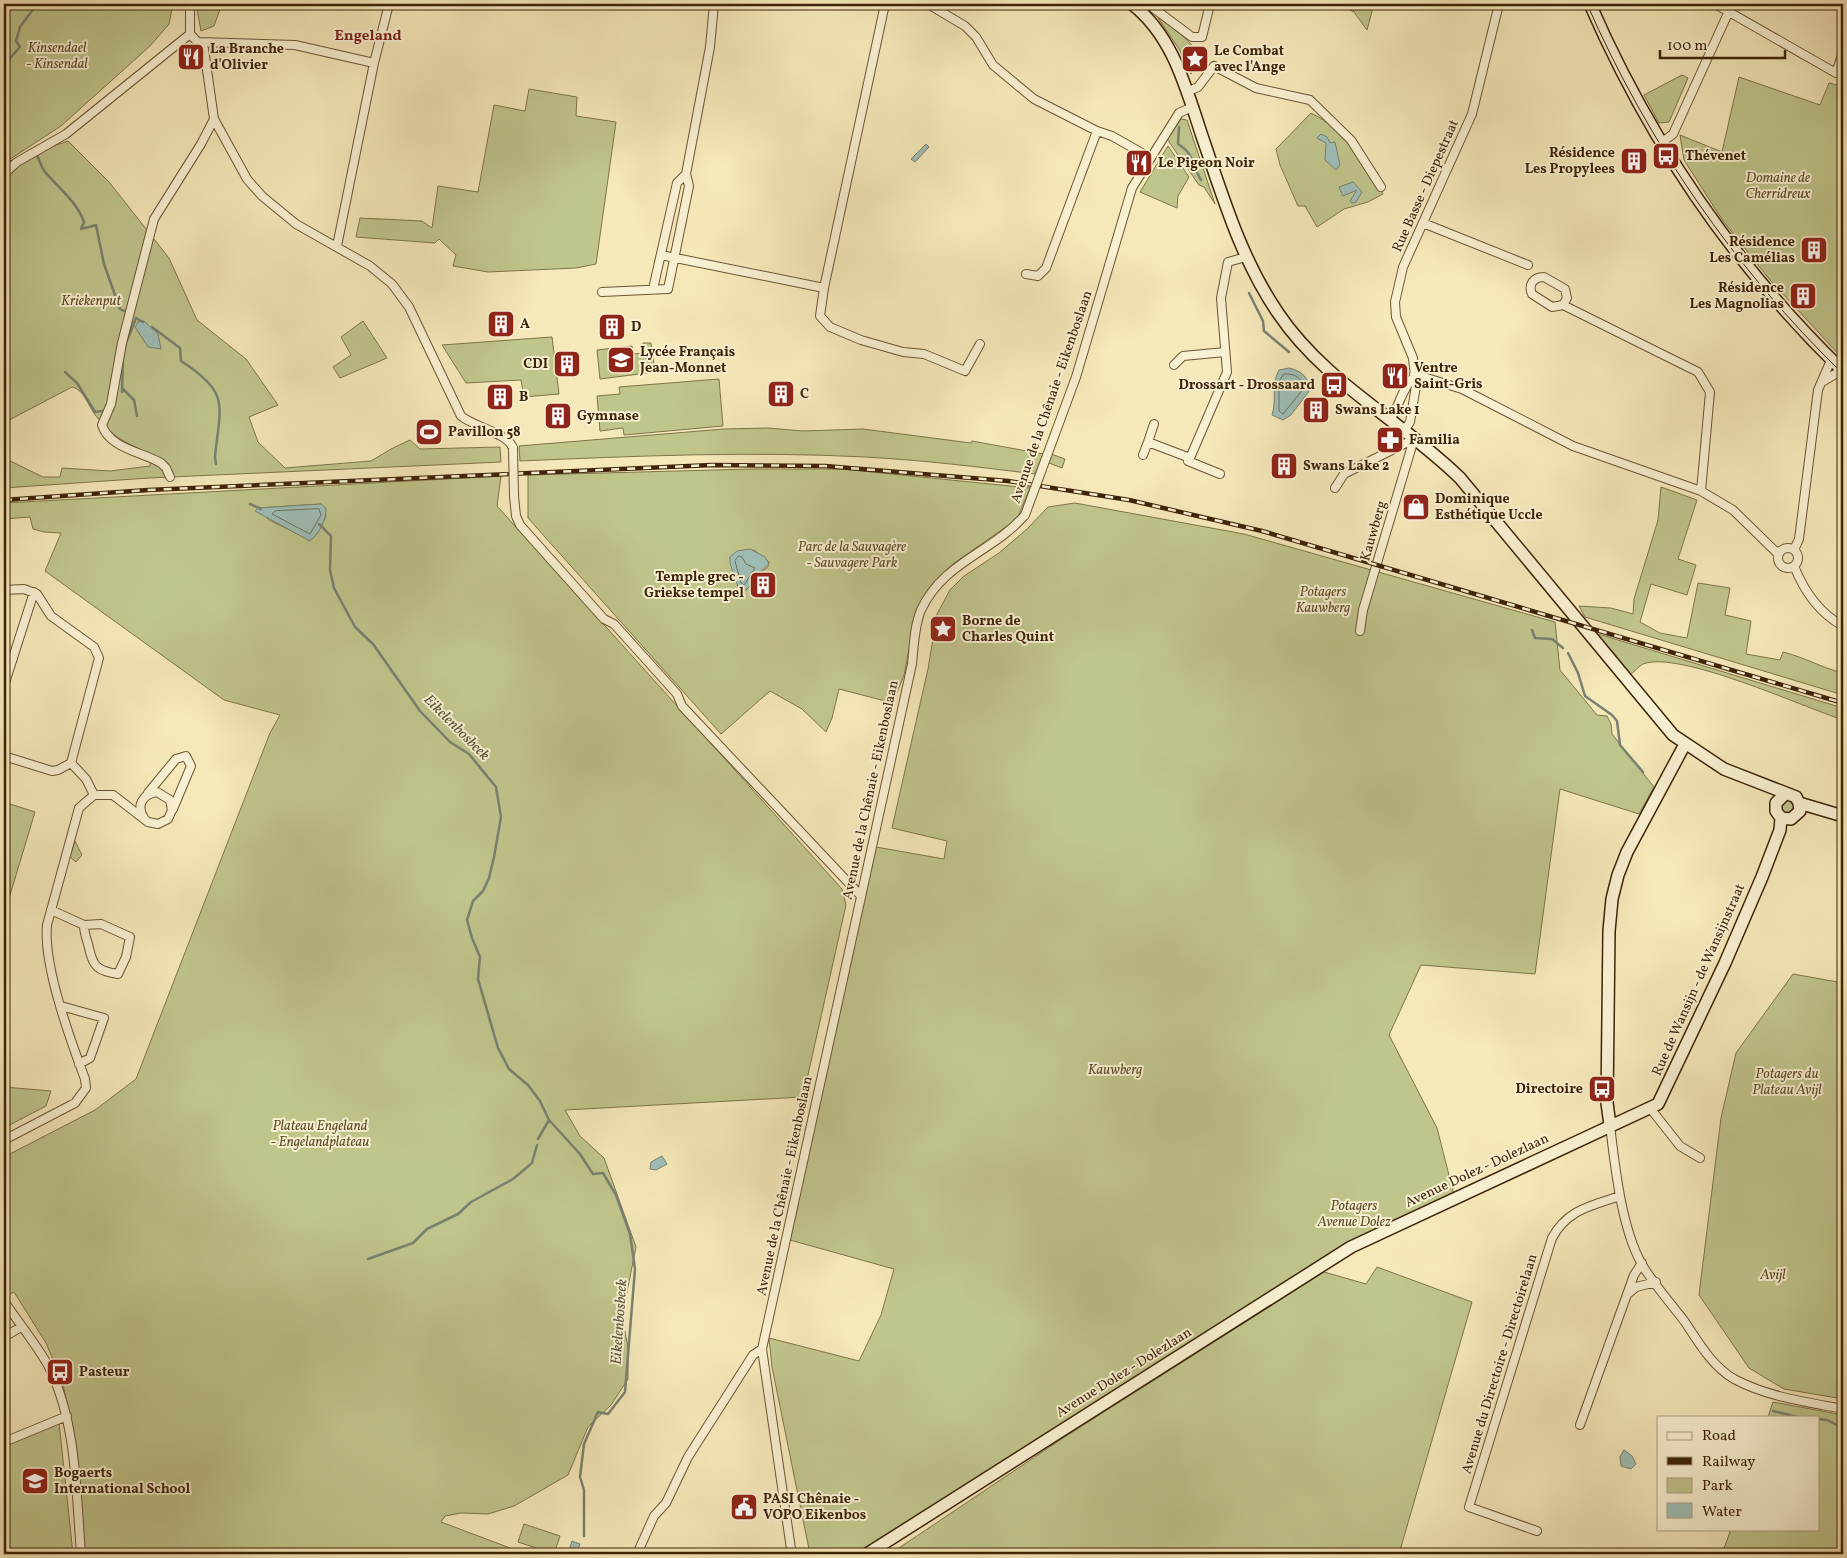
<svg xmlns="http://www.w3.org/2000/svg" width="1847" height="1558" font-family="Vollkorn,serif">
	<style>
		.green { fill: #c0c58c; stroke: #7e744a; fill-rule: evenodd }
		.water { fill: #9fbfb8; stroke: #788171 }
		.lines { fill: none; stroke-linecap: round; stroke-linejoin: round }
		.shore { stroke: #6e7160; stroke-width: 1 }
		.stream { stroke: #788171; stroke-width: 2.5 }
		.street-casing { stroke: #6b5434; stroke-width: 10 }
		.secondary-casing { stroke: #3d2307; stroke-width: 14 }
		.street { stroke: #f8f0d2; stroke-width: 8 }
		.secondary { stroke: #f8f0d2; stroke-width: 11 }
		.tram { stroke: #3d2307; stroke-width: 1 }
		.rail-casing { stroke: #3d2307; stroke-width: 4.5 }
		.rail { stroke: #f8f0d2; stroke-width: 2.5; stroke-dasharray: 8; stroke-linecap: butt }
		.street-bridge-casing { stroke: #6b5434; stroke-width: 10; stroke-linecap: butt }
		.street-bridge { stroke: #f8f0d2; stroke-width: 8 }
		.labels { text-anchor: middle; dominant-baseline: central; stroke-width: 4; stroke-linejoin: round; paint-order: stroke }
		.park-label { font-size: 14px; font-style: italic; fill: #5e4c28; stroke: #f8f0d2 }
		.poi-label { font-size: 14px; font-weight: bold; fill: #3d2307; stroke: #f8f0d2; text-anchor: start }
		.street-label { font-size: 14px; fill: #3d2307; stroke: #f8f0d2 }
		.neighbourhood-label { font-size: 15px; font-weight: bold; fill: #7a1f14; stroke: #f8f0d2 }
		.water-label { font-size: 15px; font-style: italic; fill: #5a523c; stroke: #f8f0d2 }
	</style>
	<rect width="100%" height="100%" fill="#f5e8b9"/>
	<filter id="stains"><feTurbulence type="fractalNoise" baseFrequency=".004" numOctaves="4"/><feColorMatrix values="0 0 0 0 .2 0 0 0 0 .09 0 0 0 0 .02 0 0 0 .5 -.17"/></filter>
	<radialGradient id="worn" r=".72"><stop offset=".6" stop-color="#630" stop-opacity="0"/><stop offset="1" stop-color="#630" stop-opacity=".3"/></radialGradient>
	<!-- green -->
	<path class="green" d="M4 4H173L169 24 150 46 61 126 4 163 68 141 109 182 169 258 197 320 246 359 278 405 249 417 258 442 285 468 371 461 391 449 410 440 420 449 500 447 501 462 149 478 4 488V458L43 477H60L62 468 110 471 150 466 152 455C128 444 112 437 96 416 88 406 84 389 72 387L11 419 4 425Z
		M196 4H222L214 26 201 31Z
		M1337 4H1374L1367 30 1354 12Z
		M1158 18C1164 20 1194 44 1196 51 1198 57 1193 68 1191 74L1179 49Z
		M1682 75 1688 78 1669 122 1659 123 1644 95Z
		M1739 77 1820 105 1829 83 1841 86 1843 81V359L1770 280 1723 221 1684 160 1680 135 1722 152Z
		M529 89 577 97 576 116 616 122 596 264 576 268 488 272 453 266 456 255 439 239 435 243 356 237 360 218 422 221 432 228 438 186 478 192 494 105 525 111Z
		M1311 113C1347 131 1363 162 1383 194L1368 202 1344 209 1317 227 1305 206H1298L1280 165 1276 149Z
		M1181 119 1187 120 1215 204 1204 187 1199 185 1167 139Z
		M1168 146 1189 177 1178 196 1177 208 1140 192Z
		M363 321 387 358 340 378 333 367 351 355 341 337Z
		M552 337 559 394 524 397 521 380 466 383 442 345Z
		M643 343H651L655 372 600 379 597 350 632 346 633 354 644 353Z
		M719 379 723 426 624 435 623 428 600 431 597 396 620 394 619 387Z
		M768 428 803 431 863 429 971 443 972 441 1043 454 1035 474C979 467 922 460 865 457 751 451 635 456 520 461L519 446 724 429Z
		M1051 454 1065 459 1062 468 1049 463Z
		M752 469H842L1030 488 1017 519 953 564 933 583 917 608 904 675 893 703 839 689 832 718 826 732 802 709 770 691 721 734 528 518V475ZM754 550 769 562 768 567 757 575 749 587 735 575 730 557Z
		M501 476 497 506 842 889 846 905 803 1097 565 1110 580 1136 604 1158 636 1247 622 1317 628 1347V1379L611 1405 588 1427 568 1475 514 1506 488 1514 461 1513 445 1516 441 1522 526 1554H84L70 1416 62 1381 46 1343 14 1292 6 1296 4 1293V1157L95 1110 136 1079 270 733 280 715 224 700 45 571 61 533 44 532 33 529 30 517 4 519V503ZM321 504 326 516 317 534 310 540 269 520 258 508Z
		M1661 487 1697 500 1678 559 1696 565 1687 595 1651 584 1640 622 1660 633 1687 638 1698 583 1730 588 1725 615 1751 621 1746 654 1780 660 1783 652C1804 657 1822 668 1843 673V695L1585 617 1579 606 1611 608 1633 614 1634 599 1658 520Z
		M1075 503 1244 534 1555 622 1560 670 1597 715 1607 716 1611 724 1612 734 1654 787 1639 814 1560 789 1535 974 1421 965 1389 1035 1437 1128 1454 1195 1353 1242 861 1554H810L772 1367 769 1338 859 1361 881 1315 894 1269 790 1240 876 847 944 859 947 841 892 828 928 669 937 614 950 590 964 576 999 553 1027 529 1048 507Z
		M1598 634 1843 708V720C1803 707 1679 650 1643 664 1639 666 1635 671 1631 674Z
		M1788 800 1795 806 1790 813 1783 812 1781 806Z
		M4 802 35 812 4 915Z
		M75 841 82 855 76 862 70 857Z
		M1793 974 1843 983V1399L1784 1389 1749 1368 1699 1295 1721 1118 1736 1053Z
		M4 1087 51 1091 46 1106 4 1128Z
		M1377 1267 1472 1302 1399 1554H890L1066 1436 1324 1272 1366 1284Z
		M1773 1402 1843 1415V1554H1722L1731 1529H1818V1417H1768Z
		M59 1422 73 1554H4V1446Z
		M524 1524 560 1536 554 1554 518 1542Z"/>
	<!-- water -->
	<path class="water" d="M1321 134 1327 137 1330 143 1335 142 1340 165 1336 170 1325 160 1326 143 1317 138Z
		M926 144 929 147 915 162 911 159Z
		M1353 182 1362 192 1356 202 1352 203 1350 201 1357 190 1343 196 1339 187Z
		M144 321 158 334 161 349 148 347 135 327 138 322Z
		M1289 368C1302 371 1308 377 1310 390L1291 415 1283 420 1272 415C1277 400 1271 384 1279 370Z
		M321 504 326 508C326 521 320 532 310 541L255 511 258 508Z
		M750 549 765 557 769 564 757 575 749 587 746 590H739L730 563V557L737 551Z
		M662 1156 667 1164 656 1170 650 1169 651 1162Z
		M1624 1450 1632 1456 1636 1464 1631 1469 1621 1466 1620 1457Z
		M572 1541 580 1544 576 1554H568Z"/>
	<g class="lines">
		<!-- shore -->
		<path class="shore" d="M1284 374C1294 373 1303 378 1304 388L1283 414 1279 411V382Z
			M319 509 321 515 310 534 272 514 275 511Z
			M739 556 742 557 746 564 755 568 744 585 741 583 735 561Z"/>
		<!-- stream -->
		<path class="stream" d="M4 65 20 47 16 41 20 27 37 4
			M1179 127 1178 144C1195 154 1192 166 1201 180
			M4 141 5 143
			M36 154C40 160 41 167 45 172 59 188 77 202 84 222L81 229 96 225 104 264 120 309 124 311
			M1249 293 1263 321 1264 331 1289 352
			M152 327 180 348 181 361C231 393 220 405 215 457L216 464
			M124 348 136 318 143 322
			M65 372 77 383 95 412 102 411
			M123 389 134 400 137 416
			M122 392 123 356
			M250 504 261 509
			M319 524 331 536 330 570 334 588 355 627 373 644 420 711 450 742 469 754 496 787 501 817 494 857 489 878 483 891 473 901 467 920 472 938 480 957 478 979 498 1048 509 1069 528 1085 540 1101 549 1120 580 1154 593 1174 603 1173 616 1195 630 1234 635 1269 625 1392 608 1414 598 1412 584 1444 580 1477 584 1490V1536
			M1532 630 1535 638 1552 639 1563 648
			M1568 653 1578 673 1585 696 1612 715 1617 721 1620 745 1643 772
			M538 1139 549 1120
			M368 1259 413 1243 427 1229 458 1214 471 1202 513 1179 532 1163 537 1145
			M1773 1411 1798 1417
			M1818 1419 1827 1420 1843 1428"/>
		<!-- street casing -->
		<g class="street-casing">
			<path id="street" d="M190 4V34
				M885 4 824 288 820 316 830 327 861 340 903 352 924 354 965 371 980 344
				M928 4 965 26 976 37 993 65 1034 99 1097 131 1112 136 1149 157
				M1148 4 1192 37H1202L1210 4
				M1715 4 1836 73 1843 52
				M190 34 204 49 214 119 247 179 262 196 296 224 370 266 392 284 409 307 461 416C474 427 508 433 513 448
				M198 42 295 45 374 63
				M1187 92 1198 87 1214 66 1256 88 1310 100 1351 140 1381 187
				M1661 143 1673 134 1729 11
				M4 174 17 162 66 134 190 34
				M1423 223 1528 265
				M337 246 374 63 389 4
				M661 255 824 288
				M1026 274 1038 276 1046 268 1097 131
				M1544 277 1565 289 1567 298 1563 305 1552 307 1532 294C1528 285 1533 277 1544 277Z
				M653 289 677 183 686 174
				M602 292 668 289 689 186 686 174 710 47 714 4
				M1563 305 1698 372 1710 392 1701 491
				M1174 365 1183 356 1225 352
				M1414 374 1462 389 1573 446 1701 491 1733 510 1778 554 1780 551
				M1822 382 1842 370
				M1390 420C1399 407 1402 388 1414 377
				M1154 424 1148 442 1190 458 1188 461 1220 474
				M1404 431 1410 422 1416 386 1413 358 1396 317 1395 302 1403 267 1472 114 1499 4
				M1143 455 1148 442
				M1190 458 1227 372 1221 298 1228 262 1246 257
				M1045 461 1076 377 1132 188 1179 113 1192 107
				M170 477 166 468 161 463C142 452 109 448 102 425L111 404 122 343 154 219 201 144 214 119
				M1335 488 1344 474 1414 439
				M514 496 516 516 520 525 604 619 614 624 677 694 682 706 861 896
				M1778 558a10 10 0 1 1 20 0a10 10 0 1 1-20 0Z
				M1794 550 1799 539 1818 390 1831 360
				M1794 566C1804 591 1819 613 1843 626
				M4 590 24 589 37 594 51 616 94 647 99 658 71 763 58 770 52 771 4 756
				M1360 631 1363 610 1414 439
				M4 686 34 592
				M148 793 176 759 186 756 191 766 173 809
				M94 795H113L148 822 158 824 168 819 172 810 170 800 157 792C142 794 136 806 144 818
				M51 910 84 925 101 924 130 937 126 957 118 974C98 971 93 967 89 948 87 939 84 934 84 925
				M61 1006 104 1018 90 1058 79 1064
				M1650 1108 1680 1146 1700 1158
				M1610 1125C1615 1167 1622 1236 1646 1271 1658 1289 1672 1305 1685 1322 1699 1343 1712 1366 1734 1379 1768 1397 1806 1402 1843 1409
				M4 1140 75 1103 86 1088 85 1079C70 1039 43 965 47 925L79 808 94 795 86 779 71 763
				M1629 1293 1636 1287 1656 1282
				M4 1301C18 1322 37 1345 49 1367 77 1424 76 1492 81 1554
				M4 1337 21 1327
				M1580 1425 1634 1275 1642 1263
				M4 1442 67 1416
				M1537 1531 1469 1507 1552 1238C1568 1209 1591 1206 1620 1196
				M637 1554 654 1516 666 1503 688 1457 753 1355 762 1349
				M794 1554 791 1549 762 1349 912 664C914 646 914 627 921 610 944 561 992 553 1025 515"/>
		</g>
		<!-- secondary casing -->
		<g class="secondary-casing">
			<path id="secondary" d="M1132 4C1173 36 1186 88 1202 136 1223 197 1241 259 1278 313 1325 383 1401 420 1460 478L1673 735 1724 769 1796 797 1799 803 1800 811 1791 819 1781 818 1776 811V803L1784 795
				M1590 4C1650 142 1735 266 1843 371
				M1799 803 1843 816
				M1610 1125 1607 1103 1609 931 1612 899 1618 875 1627 852 1685 744
				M867 1554 1351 1247 1658 1104 1725 963 1762 877 1780 830 1781 818"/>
		</g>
		<!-- street -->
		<use href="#street" class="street"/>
		<!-- secondary -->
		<use href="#secondary" class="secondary"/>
		<!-- tram -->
		<path class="tram" d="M1587 4C1648 143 1734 268 1843 374"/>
		<!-- rail casing -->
		<g class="rail-casing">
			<path id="rail" d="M4 500 148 490 712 465 825 466 1008 481 1129 500 1262 531 1843 703"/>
		</g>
		<!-- rail -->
		<use href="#rail" class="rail"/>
		<!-- street-bridge casing -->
		<g class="street-bridge-casing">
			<path id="street-bridge" d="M513 448 514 496
				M1025 515 1045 461"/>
		</g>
		<!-- street-bridge -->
		<use href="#street-bridge" class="street-bridge"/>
	</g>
	<!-- icons -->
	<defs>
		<g id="restaurant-square" transform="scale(1.4375)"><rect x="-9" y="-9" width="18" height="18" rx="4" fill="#8f2418" stroke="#f8f0d2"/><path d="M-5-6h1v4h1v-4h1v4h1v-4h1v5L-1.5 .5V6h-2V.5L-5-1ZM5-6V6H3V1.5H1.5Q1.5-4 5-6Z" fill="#fff"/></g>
		<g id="sight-square" transform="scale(1.4375)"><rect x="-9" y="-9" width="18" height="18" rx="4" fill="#8f2418" stroke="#f8f0d2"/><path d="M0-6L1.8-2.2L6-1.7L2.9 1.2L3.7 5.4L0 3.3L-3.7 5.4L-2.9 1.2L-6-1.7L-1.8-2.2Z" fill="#fff"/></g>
		<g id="bus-square" transform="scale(1.4375)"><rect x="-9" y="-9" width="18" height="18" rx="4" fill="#8f2418" stroke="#f8f0d2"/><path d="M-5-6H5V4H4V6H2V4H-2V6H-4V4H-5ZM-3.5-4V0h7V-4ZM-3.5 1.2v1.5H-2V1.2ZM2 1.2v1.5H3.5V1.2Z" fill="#fff"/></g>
		<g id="building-square" transform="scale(1.4375)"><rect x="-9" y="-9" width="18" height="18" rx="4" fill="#8f2418" stroke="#f8f0d2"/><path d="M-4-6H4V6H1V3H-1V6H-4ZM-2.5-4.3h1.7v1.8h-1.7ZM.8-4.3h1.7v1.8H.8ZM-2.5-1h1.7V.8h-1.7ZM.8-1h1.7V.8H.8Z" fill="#fff"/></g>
		<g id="school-square" transform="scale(1.4375)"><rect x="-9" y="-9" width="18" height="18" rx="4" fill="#8f2418" stroke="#f8f0d2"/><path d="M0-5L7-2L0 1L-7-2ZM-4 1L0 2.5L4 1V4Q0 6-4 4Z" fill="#fff"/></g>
		<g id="stadium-square" transform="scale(1.4375)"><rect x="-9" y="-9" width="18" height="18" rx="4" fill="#8f2418" stroke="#f8f0d2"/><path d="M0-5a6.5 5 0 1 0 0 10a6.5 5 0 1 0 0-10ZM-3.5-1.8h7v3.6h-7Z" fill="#fff"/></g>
		<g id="pharmacy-square" transform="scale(1.4375)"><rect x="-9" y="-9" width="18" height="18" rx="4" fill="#8f2418" stroke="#f8f0d2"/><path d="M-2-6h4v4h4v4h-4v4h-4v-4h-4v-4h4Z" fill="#fff"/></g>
		<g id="shop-square" transform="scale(1.4375)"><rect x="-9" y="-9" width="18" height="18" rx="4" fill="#8f2418" stroke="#f8f0d2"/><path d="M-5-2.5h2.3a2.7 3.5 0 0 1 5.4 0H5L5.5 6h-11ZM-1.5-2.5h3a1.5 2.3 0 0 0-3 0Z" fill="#fff"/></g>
		<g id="civic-square" transform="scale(1.4375)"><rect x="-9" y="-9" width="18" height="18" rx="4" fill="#8f2418" stroke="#f8f0d2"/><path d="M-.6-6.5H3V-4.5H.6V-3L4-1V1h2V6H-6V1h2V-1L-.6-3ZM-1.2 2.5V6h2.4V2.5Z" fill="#fff"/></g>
	</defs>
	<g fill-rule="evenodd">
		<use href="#restaurant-square" x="191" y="57"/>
		<use href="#sight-square" x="1195" y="59"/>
		<use href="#bus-square" x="1666" y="156"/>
		<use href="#building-square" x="1634" y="161"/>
		<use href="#restaurant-square" x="1139" y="163"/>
		<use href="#building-square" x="1814" y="250"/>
		<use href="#building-square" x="1803" y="296"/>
		<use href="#building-square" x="501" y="324"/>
		<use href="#building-square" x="612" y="327"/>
		<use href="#school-square" x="621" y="360"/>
		<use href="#building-square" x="567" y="364"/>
		<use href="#restaurant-square" x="1395" y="376"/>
		<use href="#bus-square" x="1334" y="385"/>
		<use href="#building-square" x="781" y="394"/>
		<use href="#building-square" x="500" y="397"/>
		<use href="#building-square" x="1316" y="410"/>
		<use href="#building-square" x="558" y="416"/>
		<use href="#stadium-square" x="429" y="432"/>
		<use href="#pharmacy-square" x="1390" y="440"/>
		<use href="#building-square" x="1284" y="466"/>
		<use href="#shop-square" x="1416" y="507"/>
		<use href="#building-square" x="763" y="585"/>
		<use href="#sight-square" x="943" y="629"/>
		<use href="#bus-square" x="1602" y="1089"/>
		<use href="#bus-square" x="60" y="1372"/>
		<use href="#school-square" x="35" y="1481"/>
		<use href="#civic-square" x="744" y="1507"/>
	</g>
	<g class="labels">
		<!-- park labels -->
		<g class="park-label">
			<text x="57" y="48">Kinsendael<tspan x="57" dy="16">- Kinsendal</tspan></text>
			<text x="1778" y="178">Domaine de<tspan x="1778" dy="16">Cherridreux</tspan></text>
			<text x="91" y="301">Kriekenput</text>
			<text x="852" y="547">Parc de la Sauvagère<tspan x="852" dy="16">- Sauvagere Park</tspan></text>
			<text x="1323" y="592">Potagers<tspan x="1323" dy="16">Kauwberg</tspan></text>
			<text x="1115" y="1070">Kauwberg</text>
			<text x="1787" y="1074">Potagers du<tspan x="1787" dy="16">Plateau Avijl</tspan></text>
			<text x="320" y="1126">Plateau Engeland<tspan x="320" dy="16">- Engelandplateau</tspan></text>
			<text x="1354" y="1206">Potagers<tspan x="1354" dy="16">Avenue Dolez</tspan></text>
			<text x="1773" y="1275">Avijl</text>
		</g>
		<!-- poi labels -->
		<g class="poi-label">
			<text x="210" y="49">La Branche<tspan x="210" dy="16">d'Olivier</tspan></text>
			<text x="1214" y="51">Le Combat<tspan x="1214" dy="16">avec l'Ange</tspan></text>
			<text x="1615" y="153" text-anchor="end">Résidence<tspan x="1615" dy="16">Les Propylees</tspan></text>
			<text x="1685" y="156">Thévenet</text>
			<text x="1158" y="163">Le Pigeon Noir</text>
			<text x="1795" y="242" text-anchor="end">Résidence<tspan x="1795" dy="16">Les Camélias</tspan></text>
			<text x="1784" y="288" text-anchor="end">Résidence<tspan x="1784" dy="16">Les Magnolias</tspan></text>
			<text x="520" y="324">A</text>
			<text x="631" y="327">D</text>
			<text x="640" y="352">Lycée Français<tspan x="640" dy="16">Jean-Monnet</tspan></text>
			<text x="548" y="364" text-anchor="end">CDI</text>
			<text x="1414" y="368">Ventre<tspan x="1414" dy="16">Saint-Gris</tspan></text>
			<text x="1315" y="385" text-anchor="end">Drossart - Drossaard</text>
			<text x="800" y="394">C</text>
			<text x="519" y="397">B</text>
			<text x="1335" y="410">Swans Lake 1</text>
			<text x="577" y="416">Gymnase</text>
			<text x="448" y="432">Pavillon 58</text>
			<text x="1409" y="440">Familia</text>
			<text x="1303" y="466">Swans Lake 2</text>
			<text x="1435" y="499">Dominique<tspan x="1435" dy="16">Esthétique Uccle</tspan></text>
			<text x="744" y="577" text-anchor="end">Temple grec -<tspan x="744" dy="16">Griekse tempel</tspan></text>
			<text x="962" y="621">Borne de<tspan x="962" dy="16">Charles Quint</tspan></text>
			<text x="1583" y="1089" text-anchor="end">Directoire</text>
			<text x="79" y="1372">Pasteur</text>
			<text x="54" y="1473">Bogaerts<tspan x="54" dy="16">International School</tspan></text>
			<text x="763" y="1499">PASI Chênaie -<tspan x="763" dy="16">VOPO Eikenbos</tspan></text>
		</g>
		<!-- street labels -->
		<g class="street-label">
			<text transform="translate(1426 186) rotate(-66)">Rue Basse - Diepestraat</text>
			<text transform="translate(1052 397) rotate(-71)">Avenue de la Chênaie - Eikenboslaan</text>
			<text transform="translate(1374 531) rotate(-74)">Kauwberg</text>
			<text transform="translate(871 790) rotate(-78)">Avenue de la Chênaie - Eikenboslaan</text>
			<text transform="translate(1699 980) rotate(-66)">Rue de Wansijn - de Wansijnstraat</text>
			<text transform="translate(1477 1171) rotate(-25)">Avenue Dolez - Dolezlaan</text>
			<text transform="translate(785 1186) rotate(-78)">Avenue de la Chênaie - Eikenboslaan</text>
			<text transform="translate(1500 1364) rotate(-73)">Avenue du Directoire - Directoirelaan</text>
			<text transform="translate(1124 1373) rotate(-32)">Avenue Dolez - Dolezlaan</text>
		</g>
		<!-- neighbourhood labels -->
		<g class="neighbourhood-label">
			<text x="368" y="36">Engeland</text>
		</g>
		<!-- water labels -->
		<g class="water-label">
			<text transform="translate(456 728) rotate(45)">Eikelenbosbeek</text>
			<text transform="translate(620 1322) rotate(-86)">Eikelenbosbeek</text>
		</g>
	</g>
	<!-- margin -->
	<rect width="1847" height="1558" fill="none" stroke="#f5e8b9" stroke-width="20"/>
	<rect x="5" y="5" width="1837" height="1548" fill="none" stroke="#3d2307" stroke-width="2.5"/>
	<rect x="10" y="10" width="1827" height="1538" fill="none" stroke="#3d2307"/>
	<!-- legend -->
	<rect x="1657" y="1416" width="162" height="115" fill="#f8f0d2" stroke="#ad9e81"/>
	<rect x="1667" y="1432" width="25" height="8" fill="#f8f0d2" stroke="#ad9e81"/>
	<text x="1702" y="1440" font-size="15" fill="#3d2307">Road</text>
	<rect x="1667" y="1457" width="25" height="8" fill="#3d2307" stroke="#ad9e81"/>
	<text x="1702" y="1466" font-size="15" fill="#3d2307">Railway</text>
	<rect x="1667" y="1478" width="25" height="15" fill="#c0c58c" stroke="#ad9e81"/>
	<text x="1702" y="1490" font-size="15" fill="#3d2307">Park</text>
	<rect x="1667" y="1503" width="25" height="15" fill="#9fbfb8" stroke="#ad9e81"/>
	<text x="1702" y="1516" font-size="15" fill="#3d2307">Water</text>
	<!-- scale -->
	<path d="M1660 50v8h125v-8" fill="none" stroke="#3d2307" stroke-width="2.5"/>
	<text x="1667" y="50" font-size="15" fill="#3d2307" stroke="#f8f0d2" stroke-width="4" paint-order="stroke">100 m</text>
	<rect width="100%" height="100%" filter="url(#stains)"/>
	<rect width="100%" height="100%" fill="url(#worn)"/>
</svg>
